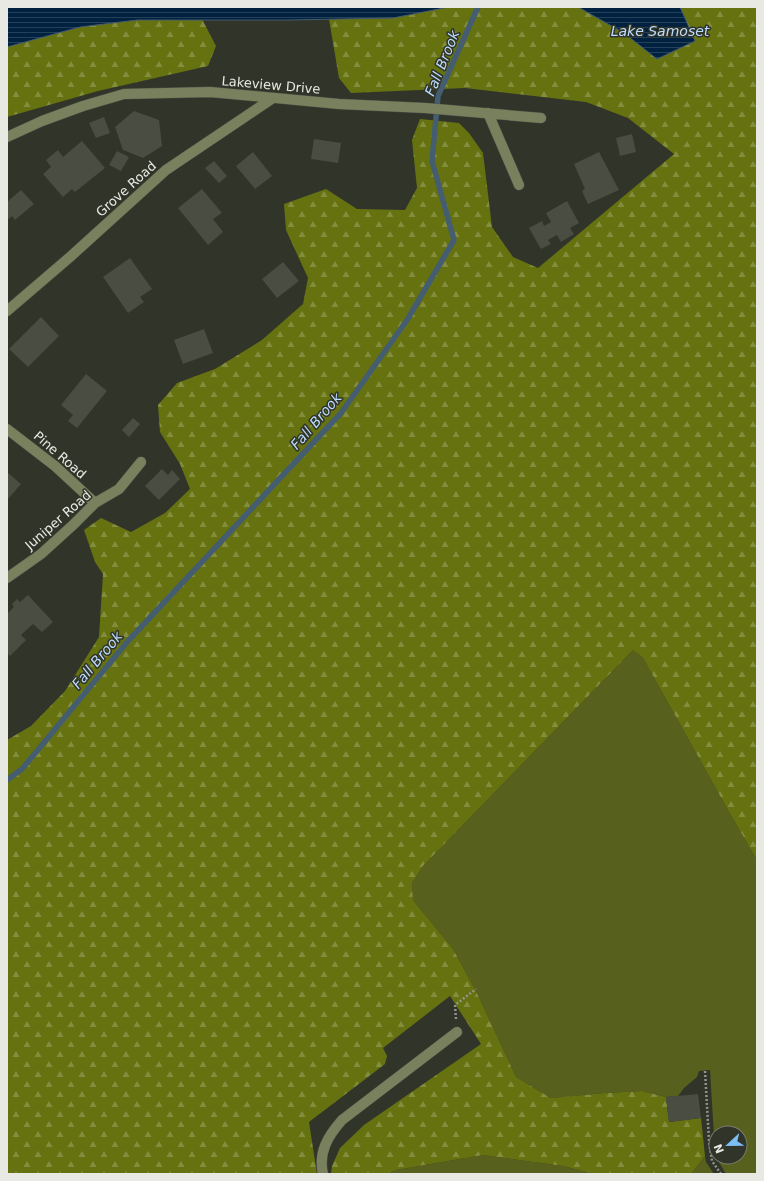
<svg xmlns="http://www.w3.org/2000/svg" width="764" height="1181" font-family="'DejaVu Sans',sans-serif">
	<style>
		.green { fill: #57611d }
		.forest { fill: url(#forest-firs) }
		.water { fill: url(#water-rules); stroke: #455d70 }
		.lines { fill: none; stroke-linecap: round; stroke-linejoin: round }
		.stream { stroke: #455d70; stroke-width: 5.5 }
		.building { fill: #4a4d42 }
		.minor-casing { stroke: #4e5147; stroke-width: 11 }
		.path { stroke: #92958c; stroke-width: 2.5; stroke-dasharray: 2 2; stroke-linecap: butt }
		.minor { stroke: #79805d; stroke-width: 10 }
		.labels { text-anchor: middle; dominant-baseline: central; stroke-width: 3; stroke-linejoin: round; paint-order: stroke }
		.street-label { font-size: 13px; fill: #e7e9e2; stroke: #313429 }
		.water-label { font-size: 14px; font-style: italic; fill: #bbddfe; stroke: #313429 }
	</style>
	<defs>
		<pattern id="forest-firs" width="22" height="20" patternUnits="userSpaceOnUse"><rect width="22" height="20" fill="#667210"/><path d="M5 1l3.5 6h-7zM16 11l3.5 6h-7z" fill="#838d3e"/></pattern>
		<pattern id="water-rules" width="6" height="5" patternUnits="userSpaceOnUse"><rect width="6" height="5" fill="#00213f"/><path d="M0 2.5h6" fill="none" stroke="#25415a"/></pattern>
	</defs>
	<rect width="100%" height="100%" fill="#313429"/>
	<!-- green -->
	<path class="green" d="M633 650 643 658 729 812 757 860V1174H726L716 1157H740V1133H716V1156L715 1152 710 1070 699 1071 697 1077 684 1088 678 1096 666 1097 642 1091 605 1093 551 1098 516 1077 477 993 453 949 413 900 412 883 423 866Z
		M483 1155 563 1166 594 1174H386L396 1170Z
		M705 1156 706 1162 714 1174H691Z"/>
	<!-- forest -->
	<path class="forest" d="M449 7H578L624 33 657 59 695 41 680 7H757V860L729 812 643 658 633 650 423 866 412 883 413 900 453 949 477 993 516 1077 551 1098 605 1093 642 1091 666 1097 669 1122 701 1118 705 1156 691 1174H594L563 1166 483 1155 396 1170 386 1174H331L332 1166 340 1148 364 1125 481 1044 450 996 383 1048 387 1056 385 1064 309 1122 317 1174H7V740L31 726 65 691 99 637 103 574 95 562 84 530 101 518 131 532 165 513 190 489 180 464 160 432 158 405 177 383 215 369 262 340 303 304 308 278 286 230 284 204 326 189 357 209 405 210 417 188 412 140 420 119 459 123 469 133 483 153 492 227 513 257 538 268 674 154 628 118 586 102 465 88 351 93 339 78 329 19 393 18Z
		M202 19 216 46 208 66 98 91 7 117V47L80 27 137 20Z"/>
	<!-- water -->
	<path class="water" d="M7 7H449L393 18 288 20H137L80 27 7 47Z
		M578 7H680L695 41 657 59 624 33Z"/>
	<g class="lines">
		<!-- stream -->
		<path class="stream" d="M7 780 22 769 128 641 341 413 407 320 454 240 432 161 438 96 478 7"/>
	</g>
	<!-- building -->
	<path class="building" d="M134 111 159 120 162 146 143 158 123 150 115 127Z
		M104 117 110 133 96 138 89 123Z
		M632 134 636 152 620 156 616 138Z
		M314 139 341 143 338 163 311 159Z
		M82 141 105 168 75 192 72 189 63 197 43 174 51 167 46 160 58 150 63 157Z
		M117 151 129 157 121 171 109 165Z
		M253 152 272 176 255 189 236 166Z
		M599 152 619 190 588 204 582 191 585 189 574 164Z
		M214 161 227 176 219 183 205 168Z
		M202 189 222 213 213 219 223 232 208 245 178 208Z
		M21 190 34 204 15 220 12 216 7 220V202Z
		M567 201 579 223 570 228 574 234 561 242 557 235 548 240 551 244 541 249 529 228 542 221 544 226 551 222 546 213Z
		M130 258 152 289 140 297 144 302 128 313 103 277Z
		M283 262 299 281 277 298 262 279Z
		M41 317 59 336 28 367 9 349Z
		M204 329 213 353 183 364 174 340Z
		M86 374 107 391 77 428 68 421 73 415 61 405Z
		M133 418 140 424 129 437 122 430Z
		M162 469 168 475 172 470 180 479 159 500 145 486Z
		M7 472 21 484 7 500Z
		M28 595 53 622 42 632 33 624 21 635 26 640 10 656 7 653V614L14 607 12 604 17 599 20 602Z
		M698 1094 701 1118 669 1122 666 1097Z"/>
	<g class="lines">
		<!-- minor casing -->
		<g class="minor-casing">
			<path id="minor" d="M488 113 519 185
				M7 137 42 121 83 106 124 94 210 92 339 104 425 108 541 118
				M7 311 70 257 166 170 273 98
				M7 429 55 466 95 503
				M7 578 41 554 73 525 95 503 119 489 141 462
				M323 1174C318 1152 328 1136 342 1120L457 1032"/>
		</g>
		<!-- path -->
		<path class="path" d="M456 1019 455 1005 476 989
			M705 1071 709 1141 712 1161 721 1174"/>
		<!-- minor -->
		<use href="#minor" class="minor"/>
	</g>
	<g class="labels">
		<!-- street labels -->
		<g class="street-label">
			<text transform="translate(271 85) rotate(5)">Lakeview Drive</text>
			<text transform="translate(126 189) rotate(-42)">Grove Road</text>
			<text transform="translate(60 455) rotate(41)">Pine Road</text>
			<text transform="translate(58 520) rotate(-41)">Juniper Road</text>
		</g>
		<!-- water labels -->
		<g class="water-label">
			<text x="660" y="31">Lake Samoset</text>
			<text transform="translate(442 63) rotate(-68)">Fall Brook</text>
			<text transform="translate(316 421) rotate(-49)">Fall Brook</text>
			<text transform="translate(97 660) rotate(-50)">Fall Brook</text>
		</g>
	</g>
	<!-- border -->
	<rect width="764" height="1181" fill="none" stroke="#e7e9e2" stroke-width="16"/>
	<!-- north arrow -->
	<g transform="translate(728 1145) rotate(248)"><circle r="19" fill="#313429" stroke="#7a7c73"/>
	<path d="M0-3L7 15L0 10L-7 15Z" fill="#7dbef9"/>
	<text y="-6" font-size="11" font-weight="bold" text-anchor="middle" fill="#e7e9e2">N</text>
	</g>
</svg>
